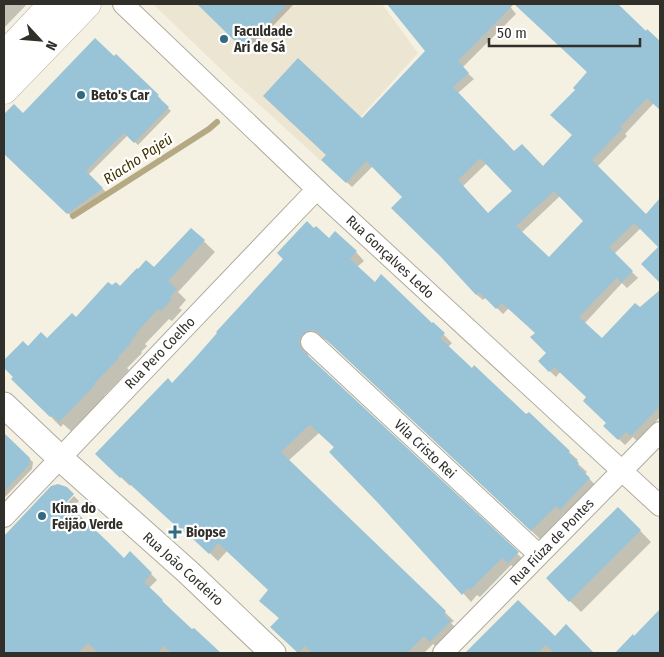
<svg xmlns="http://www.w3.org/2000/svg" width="664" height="657" font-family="'Fira Sans Condensed',sans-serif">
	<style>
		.built { fill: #ece5d1 }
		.shadow { fill: #0003; fill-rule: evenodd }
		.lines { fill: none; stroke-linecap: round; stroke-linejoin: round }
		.stream { stroke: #b5a984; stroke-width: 6 }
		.building { fill: #99c3d7; fill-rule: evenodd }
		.minor-casing { stroke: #afab9e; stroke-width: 22 }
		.tertiary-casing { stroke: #afab9e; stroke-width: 27 }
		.primary-casing { stroke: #afab9e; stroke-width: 29 }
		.minor { stroke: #fff; stroke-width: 20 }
		.tertiary { stroke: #fff; stroke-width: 25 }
		.primary { stroke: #fff; stroke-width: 28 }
		.poi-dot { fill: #306b83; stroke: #fff; stroke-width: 2 }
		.labels { text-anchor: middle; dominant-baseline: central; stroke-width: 4.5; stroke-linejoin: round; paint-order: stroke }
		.poi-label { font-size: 14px; font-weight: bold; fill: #312f2a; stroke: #fff; text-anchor: start }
		.street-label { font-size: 14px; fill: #312f2a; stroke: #fff }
		.water-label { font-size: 15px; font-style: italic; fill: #443604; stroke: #fff }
	</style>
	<rect width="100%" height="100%" fill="#f4f0e2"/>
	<!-- built -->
	<path class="built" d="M153 4H382L418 53 321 161 227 75Z"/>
	<!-- shadow -->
	<path class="shadow" d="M4 4H27L4 28Z
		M198 4H294L249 51 247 49 246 50Z
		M388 4H508L516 14 462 68 474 79 458 93 514 152 543 168 574 135 576 90 589 72 520 8 525 4H619L620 8 646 32 647 31 660 43V109L654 103 625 134 627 136 597 167 646 215 660 200V281L643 264 660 247 641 228 614 254 638 278 627 288 622 283 584 324 602 340 660 291V417L637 441 633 437 625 445 605 426 608 423 588 398 561 371 556 377 539 361 548 353 537 333 509 308 503 314 486 297 483 300 477 295 443 257 403 197 373 166 352 187 323 160 427 51ZM487 163 514 191 488 214 463 186ZM560 196 585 221 549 259 521 233Z
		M116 56 161 99 159 100 171 111 138 145 128 135 88 175 106 192 71 216 4 152V116L14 106 23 114Z
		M191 229 215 252 178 292 186 300 179 308 182 310 172 321 169 319 145 344 147 346 141 352 142 353 127 368 129 370 104 396 105 397 71 431 63 424 61 427 13 379 15 377 4 362 23 343 28 348 47 340 76 318 120 288 154 269Z
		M329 240 356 252 364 261 357 267 375 283 432 324H433L452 343 448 347 472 369 526 416 529 414 569 452 578 460 576 462 587 472 585 474 598 488 569 517 565 513 540 539 329 342 324 339H317L308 348V355L310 359 526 562 517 571 511 565 480 597 477 595 471 602 335 448 319 433 288 461 454 621 451 623 458 630 439 650 433 644 424 653H300L272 627 280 619 260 601 270 591 227 551 218 561 189 533 187 535 131 484 130 486 97 454Z
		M5 436 33 462 32 469 4 498V437Z
		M52 487 62 508 74 496 79 501 71 509 124 559 130 553 157 580 149 588 192 631 202 636 220 653H4V538Z
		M618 508 651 542 581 612 547 578Z
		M518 601 555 637 566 626 593 653H467Z
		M660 611V653H617L633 636 634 638Z"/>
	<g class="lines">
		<!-- stream -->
		<path class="stream" d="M73 216 209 129 217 122"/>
	</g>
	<!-- building -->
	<path class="building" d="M197 4H288L245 48 243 47 242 48Z
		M387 4H618L646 31 647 29 660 41V110L647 98 620 127 622 129 592 160 646 214 660 198V283L641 264 658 247 634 223 609 247 633 271 621 283 617 277 579 317 602 338 635 303 640 307 660 290V406L631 436 626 432 618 440 603 426 606 423 583 401 586 397 554 367 549 372 538 361 546 353 530 337 535 333 502 303 496 309 479 292 476 295 440 256 391 208 402 197 366 161 346 183 321 160 326 155 263 96 298 58 362 118 425 51ZM514 4 587 72 573 88 575 90 550 115 572 135 543 166 522 144 514 151 453 87 469 73 458 61ZM480 158 512 191 488 213 458 180ZM554 191 583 221 549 257 516 226Z
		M95 38 114 56 116 54 159 95 157 96 169 107 134 143 124 133 86 171 103 188 67 214 4 154V114L14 104 23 113Z
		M307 221 314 228 316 226 329 238 335 231 357 251 350 259 375 282 381 274 432 323 433 322 445 333 440 338 472 368 474 365 526 414 529 412 570 451 568 453 579 463 577 465 590 478 560 510 556 506 531 531 319 333 313 330 307 331 303 334 299 340 300 346 303 351 519 552 508 563 502 558 470 590 468 588 462 595 379 504 329 452 334 447 310 425 307 427 281 452 446 611 444 614 451 621 430 642 424 636 407 653H312L305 646 298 653 270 627 279 618 259 601 268 590 218 543 209 554 179 526 178 528 122 477 120 478 95 454 168 378 172 383 196 357 217 333 216 332 283 259 277 253Z
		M191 228 205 240 168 281 177 289 170 297 172 299 161 311 158 309 136 333 137 334 131 341 132 342 118 357 119 358 94 384 95 385 59 422 52 415 50 417 11 379 13 377 4 368V360L23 341 28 346 41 332 47 338 72 313 76 317 108 282 112 285 116 282 120 286 137 268 138 269 146 260 154 267Z
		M4 433 30 458 29 465 4 491Z
		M58 484 67 487 74 494 66 503 107 541 124 558 130 551 152 573 144 582 163 600 162 601 192 629 194 628 221 653H172L164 646 157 653H99L88 643 78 653H4V536L51 486Z
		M618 507 641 530 569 602 546 578Z
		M518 600 555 636 566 624 594 653H554L546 645 538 653H465Z
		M660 609V653H615L633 634 634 636Z"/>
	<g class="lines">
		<!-- minor casing -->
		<g class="minor-casing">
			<path id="minor" d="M123 4 327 199 660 506
				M311 342 539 555
				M4 517 317 189
				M443 653 660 432"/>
		</g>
		<!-- tertiary casing -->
		<g class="tertiary-casing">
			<path id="tertiary" d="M4 405 60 458 188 572 273 653"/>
		</g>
		<!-- primary casing -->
		<g class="primary-casing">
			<path id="primary" d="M4 56 53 4
				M4 90 87 4"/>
		</g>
		<!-- minor -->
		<use href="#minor" class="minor"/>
		<!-- tertiary -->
		<use href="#tertiary" class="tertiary"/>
		<!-- primary -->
		<use href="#primary" class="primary"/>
	</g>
	<!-- markers -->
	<g class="poi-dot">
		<circle cx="224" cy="39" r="5"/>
		<circle cx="81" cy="95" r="5"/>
		<circle cx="42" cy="516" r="5"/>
		<path d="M172.5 524.5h5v5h5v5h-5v5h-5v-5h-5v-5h5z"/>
	</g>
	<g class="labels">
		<!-- poi labels -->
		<g class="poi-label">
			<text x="234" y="31">Faculdade<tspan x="234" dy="16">Ari de Sá</tspan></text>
			<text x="91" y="95">Beto's Car</text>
			<text x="52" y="508">Kina do<tspan x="52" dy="16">Feijão Verde</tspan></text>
			<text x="186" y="532">Biopse</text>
		</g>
		<!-- street labels -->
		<g class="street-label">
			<text transform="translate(390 257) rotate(43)">Rua Gonçalves Ledo</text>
			<text transform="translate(160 353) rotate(-46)">Rua Pero Coelho</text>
			<text transform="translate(425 449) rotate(43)">Vila Cristo Rei</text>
			<text transform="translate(552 542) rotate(-46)">Rua Fiúza de Pontes</text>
			<text transform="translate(183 569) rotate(42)">Rua João Cordeiro</text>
		</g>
		<!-- water labels -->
		<g class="water-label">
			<text transform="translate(138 159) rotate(-33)">Riacho Pajeú</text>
		</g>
	</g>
	<!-- border -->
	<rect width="664" height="657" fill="none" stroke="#312f2a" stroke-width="10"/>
	<!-- north arrow -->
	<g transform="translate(40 40) rotate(116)" stroke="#ffffff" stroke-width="4" paint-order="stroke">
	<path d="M0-4L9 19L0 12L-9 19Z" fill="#312f2a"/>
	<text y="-8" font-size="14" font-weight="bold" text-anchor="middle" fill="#312f2a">N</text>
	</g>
	<!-- scale -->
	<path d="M489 38v8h151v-8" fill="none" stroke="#312f2a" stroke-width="2.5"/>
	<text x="497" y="38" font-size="15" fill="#312f2a" stroke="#ffffff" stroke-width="4" paint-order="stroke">50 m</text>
</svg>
